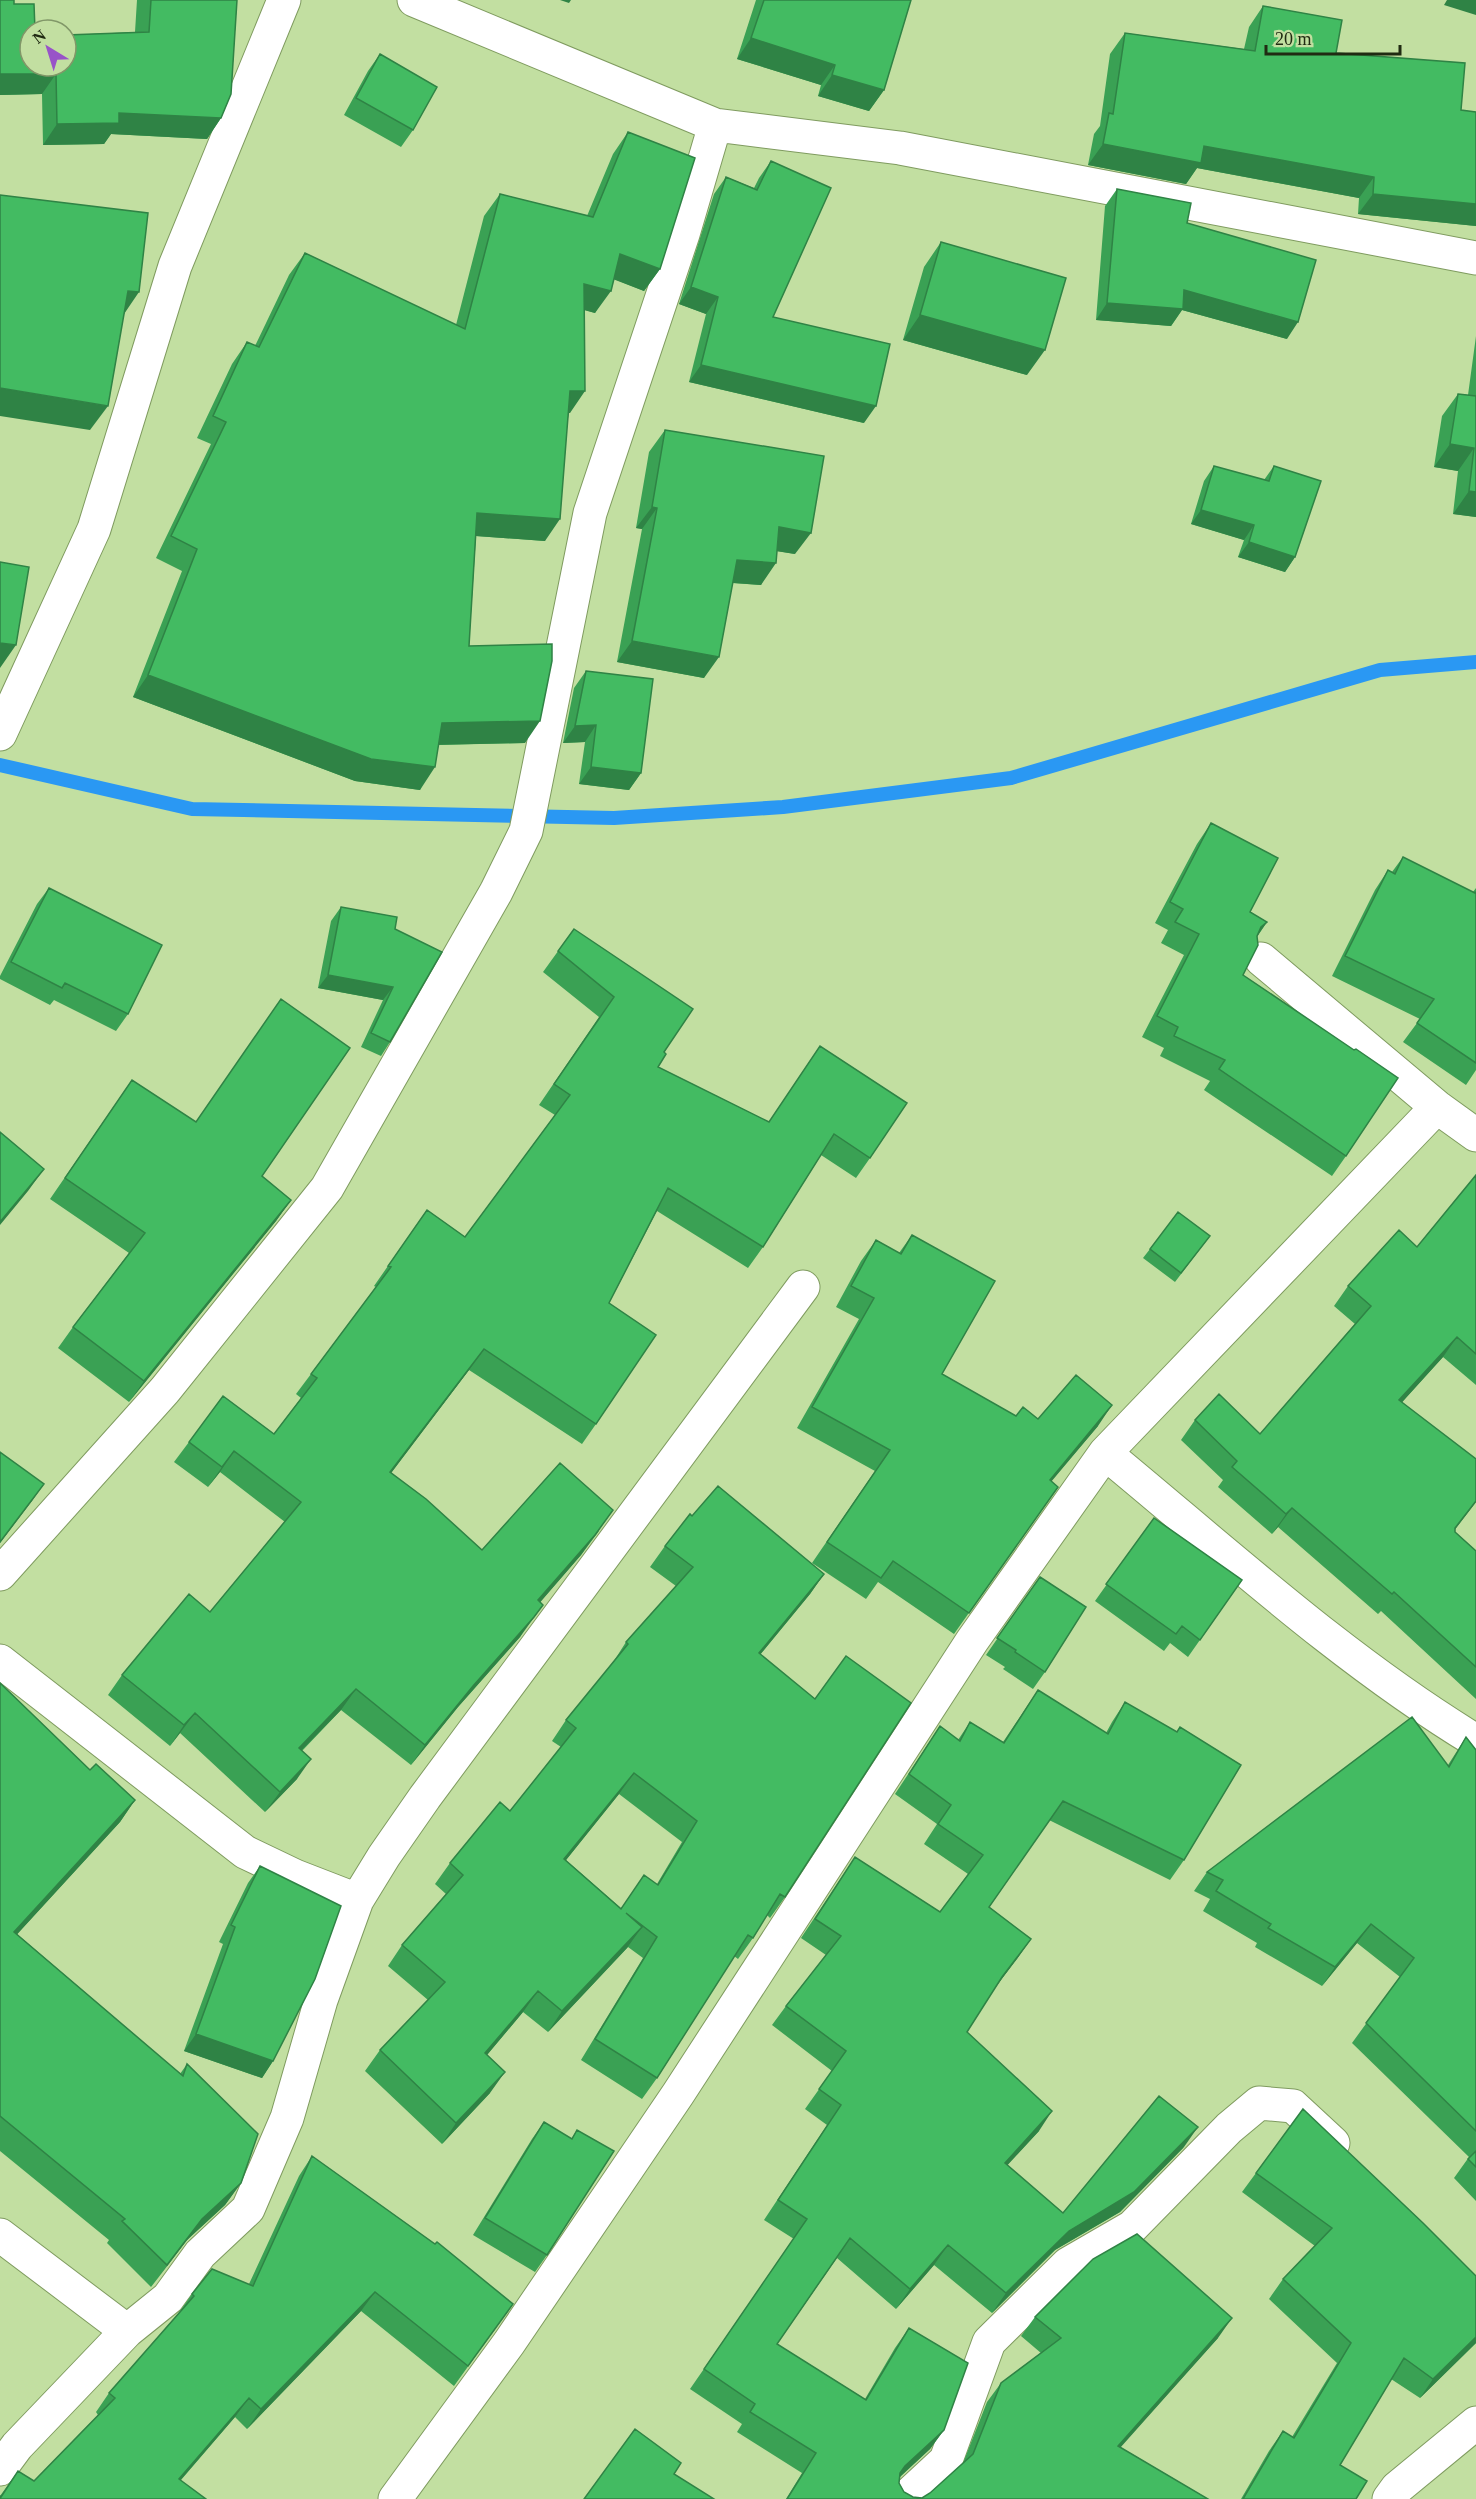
<svg xmlns="http://www.w3.org/2000/svg" width="1476" height="2499" font-family="'Times New Roman',serif">
	<style>
		.lines { fill: none; stroke-linecap: round; stroke-linejoin: round }
		.stream { stroke: #2a98f3; stroke-width: 14 }
		.minor-casing { stroke: #7f9b5f; stroke-width: 35 }
		.minor { stroke: #fff; stroke-width: 33 }
		.wall { fill: #3aa154; fill-rule: evenodd }
		.shaded-wall { fill: #2f8345 }
		.building { fill: #43bb62; stroke: #2f8345; stroke-width: 1.5; fill-rule: evenodd }
	</style>
	<rect width="100%" height="100%" fill="#c2dfa1"/>
	<g class="lines">
		<!-- stream -->
		<path class="stream" d="M0 765 192 809 614 818 783 807 1011 778 1380 670 1476 662"/>
		<!-- minor casing -->
		<g class="minor-casing">
			<path id="minor" d="M414 0 715 125 900 148 1476 258
				M0 734 94 529 175 266 284 0
				M1261 959 1437 1107 1476 1135
				M1105 1453C1224 1551 1344 1661 1476 1741
				M0 1574 165 1390 327 1188 496 892 526 831 590 513 683 234 715 125
				M0 1661 245 1852 295 1876 357 1900 384 1856 425 1797 803 1287
				M0 2235 127 2331
				M0 2469 17 2446 127 2331 168 2298 200 2254 248 2209 287 2118 321 2000 357 1900
				M395 2499 509 2343 678 2094 972 1641 1105 1453 1437 1107
				M904 2499 946 2460 989 2342 1068 2264 1132 2227 1229 2128 1259 2103 1293 2106 1333 2143
				M1389 2499 1397 2488 1476 2423"/>
		</g>
		<!-- minor -->
		<use href="#minor" class="minor"/>
	</g>
	<!-- wall -->
	<path class="wall" d="M0 0H14V4H34L35 30H30V66H66V35L135 32 137 0H237L231 94 221 118 207 139 111 134 104 144 43 145 42 94 0 95Z
		M756 0H911L884 90 869 111 818 96 821 85 737 59Z
		M1263 6 1336 53 1461 110 1476 112V226L1358 214 1359 198 1197 168 1186 184 1088 165 1094 134 1100 126 1110 54 1125 33 1244 49 1249 27Z
		M380 54 413 130 401 147 344 115 368 71Z
		M628 132 660 269 644 291 614 279 595 313 585 310 570 413H569L545 541 476 536 469 646 525 743 439 745 420 790 355 781 133 697 182 571 156 558 211 444 197 438 232 364 247 342 255 346 289 275 305 253 456 325 484 216 500 194 587 216 613 154Z
		M771 161 773 317 864 423 689 382 706 314 679 304 714 194 726 177 754 188 759 178Z
		M1117 189 1187 223 1287 339 1182 310 1171 326 1096 320 1105 206Z
		M941 242 1027 375 903 340 924 267Z
		M1476 336V517L1453 514 1458 471 1434 467 1442 416 1458 394 1468 395Z
		M665 430 795 554 777 551 761 585 732 583 704 678 617 662 642 529 636 528 649 452Z
		M1214 466 1264 480 1274 466 1295 557 1285 572 1238 557 1244 540 1191 524 1204 481Z
		M586 671 641 773 629 790 579 784 585 742 563 743 574 688Z
		M1211 823 1250 912 1267 922 1257 937 1243 975 1346 1156 1332 1176 1204 1090 1210 1081 1160 1056 1164 1048 1142 1037 1184 955 1161 943 1168 930 1155 923 1197 844Z
		M1403 857 1473 892 1476 888V1070L1466 1085 1403 1042 1420 1019 1332 976 1375 890 1388 870 1392 872Z
		M49 888 128 1014 116 1031 54 1000 50 1005 0 979V976L37 904Z
		M341 907 395 929 390 1042 381 1056 361 1047 383 1000 318 988 331 921Z
		M574 929 664 1052 658 1067 769 1122 820 1046 870 1158 856 1178 821 1155 763 1247 748 1268 657 1211 609 1303 596 1424 582 1444 469 1370 391 1473 482 1550 599 1531 581 1555 540 1602 520 1637 458 1707 411 1765 341 1710 302 1751 297 1779 265 1812 180 1733 170 1746 108 1695 122 1675 210 1612 285 1522 220 1472 208 1487 174 1462 189 1442 274 1434 301 1398 296 1394 311 1374 376 1287 374 1286 427 1210 465 1237 555 1115 539 1105 599 1017 543 972Z
		M132 1080 262 1176 291 1200 276 1221 129 1402 58 1348 73 1327 129 1253 50 1199Z
		M1476 1175V1385L1443 1357 1402 1402 1455 1532 1476 1551V1699L1381 1611 1378 1614 1278 1527 1272 1534 1218 1487 1223 1480 1181 1440 1195 1420 1260 1434 1355 1324 1334 1306 1348 1286 1417 1247Z
		M912 1235 942 1374 1016 1416 1038 1419 1098 1426 1051 1481 1058 1487 954 1634 878 1582 866 1599 812 1563 875 1471 797 1428 859 1319 836 1307 861 1261 876 1240 899 1253Z
		M1210 1236 1175 1282 1143 1258 1150 1249Z
		M692 1516 824 1574 810 1594 760 1655 785 1897 770 1918 767 1915 753 1938 738 1959 734 1956 657 2078 642 2099 581 2060 643 1958 628 1947 548 2032 523 2012 487 2055 490 2093 442 2144 365 2071 380 2050 428 2000 388 1966 402 1945 446 1894 435 1884 450 1863 510 1811 561 1747 552 1741 566 1720 612 1664 626 1642 676 1586 650 1567 665 1546ZM619 1794 682 1842 657 1884 621 1908 566 1860Z
		M1154 1518 1242 1580 1188 1657 1170 1643 1164 1651 1095 1601Z
		M1040 1577 1045 1672 1033 1689 1003 1669 1005 1667 986 1655Z
		M0 1683 90 1770 135 1800 120 1822 17 1934 180 2074 187 2064 241 2183 225 2205 187 2240 151 2287 107 2243 109 2240 0 2151Z
		M1038 1690 1106 1733 1112 1722 1125 1702 1184 1860 1170 1880 1049 1820 989 1907 1031 1939 995 1988 967 2032 1039 2131 1007 2165 1063 2213 1184 2147 1120 2212 1055 2250 992 2313 934 2265 896 2309 837 2258 777 2344 865 2399 895 2348 909 2328 944 2430 930 2449 900 2477 899 2483 904 2492 913 2497 922 2498 930 2493 963 2463 987 2402 1001 2383 1041 2353 1021 2336 1035 2317 1218 2338 1120 2447 1208 2499H786L802 2473 737 2432 742 2424 690 2389 794 2239 764 2220 827 2125 805 2109 832 2071 772 2025 786 2006 826 1955 801 1938 855 1857 940 1912 968 1874 924 1844 937 1824 895 1794 940 1726 958 1740 970 1722 1003 1742Z
		M1466 1737 1476 1750V2201L1454 2178 1469 2157 1352 2043 1400 1977 1357 1943 1322 1986 1255 1947 1257 1943 1203 1911 1210 1899 1194 1891 1207 1872 1448 1765Z
		M260 1866 273 2061 262 2078 184 2051 223 1944 219 1942 248 1883Z
		M1303 2109 1476 2343 1420 2398 1391 2379 1340 2465 1356 2499H1241L1269 2451 1283 2431 1292 2437 1337 2363 1269 2299 1283 2279 1315 2246 1242 2192Z
		M544 2122 571 2139 577 2130 547 2255 535 2272 473 2235 532 2139Z
		M312 2156 513 2304 454 2386 361 2311 247 2429 235 2417 181 2480 0 2499V2496L18 2471 34 2481 98 2415 96 2412 109 2393 178 2314 192 2294 249 2284 299 2176Z"/>
	<!-- shaded-wall -->
	<path class="shaded-wall" d="M560 0H571L569 3Z
		M1447 0H1476V15L1444 5Z
		M751 38 835 65 821 85 737 59Z
		M0 74H56L42 94 0 95Z
		M832 75 884 90 869 111 818 96Z
		M119 113 221 118 207 139 111 134 104 144 43 145 57 124Z
		M1103 144 1204 146 1374 177 1359 198 1197 168 1186 184 1088 165Z
		M1373 194 1476 204V226L1358 214Z
		M620 254 660 269 644 291 605 276Z
		M584 284 611 291 595 313 569 306Z
		M691 287 718 297 706 314 679 304Z
		M1184 290 1298 322 1287 339 1182 310 1171 326 1096 320 1107 303Z
		M128 291 139 292 122 317Z
		M920 315 1045 350 1027 375 903 340Z
		M701 365 876 406 864 423 689 382Z
		M0 388 108 406 90 430 0 416Z
		M570 391H585L570 413 555 414Z
		M1450 444 1474 448 1458 471 1434 467Z
		M1469 491 1476 492V517L1453 514Z
		M652 507 657 508 642 529 636 528Z
		M1201 510 1254 525 1244 540 1191 524Z
		M477 513 560 519 545 541 462 535Z
		M779 527 811 533 795 554 763 549Z
		M1249 542 1295 557 1285 572 1238 557Z
		M737 560 776 563 761 585 721 582Z
		M632 641 719 657 704 678 617 662Z
		M0 643 16 645 0 668Z
		M148 675 435 767 420 790 355 781 133 697Z
		M540 721 525 743 426 745 442 723Z
		M596 725 585 742 563 743 575 726Z
		M591 767 641 773 629 790 579 784Z
		M1267 922 1253 942 1261 927Z
		M328 975 393 987 383 1000 318 988Z
		M44 1169 28 1191 0 1225V1222Z
		M291 1200 276 1221 129 1402 144 1381Z
		M1457 1337 1443 1357 1386 1420 1399 1400Z
		M484 1349 469 1370 376 1493 390 1472Z
		M1112 1405 1098 1426 1035 1501 1050 1480Z
		M234 1451 220 1472 208 1487 222 1467Z
		M44 1484 32 1501 0 1543V1542Z
		M1476 1501V1502L1441 1548 1455 1528Z
		M1292 1508 1278 1527 1272 1534 1286 1514Z
		M613 1510 581 1555 524 1621 538 1600Z
		M824 1574 810 1594 744 1674 759 1653Z
		M543 1605 520 1637 458 1707 411 1765 425 1745 473 1686Z
		M356 1689 341 1710 284 1768 299 1748Z
		M195 1713 180 1733 170 1746 184 1725Z
		M311 1759 297 1779 265 1812 280 1792Z
		M634 1773 619 1794 550 1880 564 1859Z
		M135 1800 120 1822 0 1953 14 1932Z
		M1371 1924 1357 1943 1322 1986 1335 1967Z
		M642 1927 627 1948 548 2032 562 2011Z
		M1031 1939 1017 1959 988 1997 1002 1977Z
		M538 1991 523 2012 471 2074 485 2053Z
		M196 2034 273 2061 262 2078 184 2051Z
		M505 2072 490 2093 442 2144 456 2123Z
		M1052 2111 1039 2131 991 2183 1005 2163Z
		M1198 2127 1184 2147 1120 2212 1055 2250 992 2313 1006 2293 1069 2231Z
		M241 2183 225 2205 187 2240 151 2287 202 2219Z
		M948 2245 934 2265 896 2309 910 2289Z
		M375 2292 361 2311 247 2429 261 2409Z
		M1232 2318 1218 2338 1104 2466 1118 2446Z
		M1476 2337V2343L1420 2398 1433 2379Z
		M249 2398 235 2417 165 2498 179 2479Z
		M944 2430 930 2449 891 2485 905 2466Z"/>
	<!-- building -->
	<path class="building" d="M0 0H14V4H34L35 30H30V66H66V35L149 32 151 0H237L231 94 221 118 119 113V123L57 124 56 74H0Z
		M764 0H911L884 90 832 75 835 65 751 38Z
		M1263 6 1342 20 1336 53 1465 63 1461 110 1476 112V204L1373 194 1374 177 1204 146 1201 163 1103 144 1109 113 1113 114 1125 33 1255 51Z
		M380 54 437 87 413 130 356 98Z
		M628 132 695 158 660 269 620 254 611 291 584 284 585 391H570L560 519 477 513 469 646 552 644V661L540 721 442 723 435 767 371 759 148 675 197 549 171 536 226 422 213 416 247 342 259 347 305 253 465 329 500 194 593 217Z
		M771 161 831 188 773 317 890 344 876 406 701 365 718 297 691 287 726 177 757 190Z
		M1117 189 1191 203 1187 223 1316 260 1298 322 1184 290 1183 309 1107 303Z
		M0 195 148 213 139 292 128 291 108 406 0 388Z
		M941 242 1066 278 1045 350 920 315Z
		M1458 394 1476 396V492L1469 491 1474 448 1450 444Z
		M665 430 824 456 811 533 779 527 776 563 737 560 719 657 632 641 657 508 652 507Z
		M1214 466 1269 481 1274 466 1321 481 1295 557 1249 542 1254 525 1201 510Z
		M0 562 29 567 16 645 0 643Z
		M586 671 653 679 641 773 591 767 596 725 575 726Z
		M1211 823 1278 858 1250 912 1267 922 1261 927 1257 936 1258 945 1243 975 1354 1050 1356 1049 1398 1078 1346 1156 1219 1069 1225 1060 1174 1036 1178 1027 1157 1016 1199 934 1175 922 1183 909 1170 902Z
		M1403 857 1475 893 1476 892V1063L1417 1023 1434 999 1345 956 1388 870 1395 874Z
		M49 888 162 945 128 1014 65 983 62 988 11 962Z
		M341 907 397 917 395 929 442 952 390 1042 371 1033 393 987 328 975Z
		M574 929 693 1009 664 1052 666 1054 658 1067 769 1122 820 1046 907 1103 870 1158 834 1134 763 1247 668 1188 609 1303 656 1335 596 1424 484 1349 390 1472 426 1499 482 1550 560 1463 613 1510 595 1535 538 1600 543 1605 534 1617 473 1686 425 1745 356 1689 299 1748 311 1759 280 1792 195 1713 184 1725 122 1675 189 1594 210 1612 301 1502 234 1451 222 1467 189 1442 223 1396 274 1434 317 1378 311 1374 391 1267 388 1266 427 1210 465 1237 570 1095 554 1084 614 997 558 951Z
		M281 999 350 1048 262 1176 291 1200 144 1381 73 1327 145 1233 65 1178 132 1080 196 1122Z
		M0 1132 44 1169 0 1222Z
		M1476 1175V1354L1457 1337 1399 1400 1476 1459V1501L1455 1528V1532L1476 1551V1667L1394 1592 1392 1594 1292 1508 1286 1514 1232 1467 1237 1461 1195 1420 1219 1394 1260 1434 1371 1306 1348 1286 1399 1230 1417 1247Z
		M1178 1212 1210 1236 1181 1273 1150 1249Z
		M912 1235 995 1281 942 1374 1016 1416 1023 1407 1038 1419 1076 1375 1112 1405 1050 1480 1058 1487 969 1613 893 1561 881 1578 827 1542 890 1450 812 1407 874 1298 851 1286 876 1240 901 1254Z
		M0 1452 44 1484 0 1542Z
		M718 1486 824 1574 759 1653 815 1699 846 1656 911 1703 785 1897 780 1894 753 1938 748 1935 657 2078 595 2039 657 1937 626 1913 642 1927 562 2011 538 1991 485 2053 505 2072 456 2123 380 2050 445 1982 402 1945 463 1875 450 1863 500 1802 510 1811 576 1728 566 1720 628 1644 626 1642 693 1567 665 1546 690 1514 692 1516ZM634 1773 697 1821 658 1885 644 1875 621 1909 564 1859Z
		M1154 1518 1242 1580 1200 1640 1182 1626 1176 1634 1106 1584Z
		M1040 1577 1086 1607 1045 1672 1015 1652 1016 1650 997 1638Z
		M0 1683 90 1770 96 1764 135 1800 14 1932 183 2076 187 2064 258 2134 241 2183 202 2219 167 2265 122 2221 125 2219 0 2116Z
		M1038 1690 1108 1734 1125 1702 1177 1732 1180 1727 1241 1765 1184 1860 1063 1801 989 1907 1031 1939 1002 1977 967 2032 1052 2111 1005 2163 1063 2213 1159 2096 1198 2127 1134 2192 1069 2231 1006 2293 948 2245 910 2289 850 2238 777 2344 866 2400 909 2328 968 2363 944 2430 905 2466 900 2473 899 2483 904 2492 913 2497 922 2498 930 2493 973 2454 1001 2383 1061 2338 1035 2317 1093 2259 1137 2234 1232 2318 1118 2446 1208 2499H787L816 2453 750 2412 755 2404 704 2369 807 2219 778 2200 841 2105 819 2089 846 2051 786 2006 841 1936 815 1919 855 1857 940 1912 983 1855 938 1824 951 1805 909 1774 940 1726 960 1741 970 1722 1004 1743Z
		M1412 1717 1449 1767 1466 1737 1476 1750V2131L1366 2023 1414 1958 1371 1924 1335 1967 1268 1928 1271 1924 1216 1891 1223 1880 1207 1872Z
		M260 1866 341 1906 315 1979 273 2061 196 2034 235 1927 231 1925Z
		M1303 2109 1423 2223 1476 2276V2337L1433 2379 1404 2358 1340 2465 1367 2481 1356 2499H1243L1283 2431 1294 2438 1351 2343 1283 2279 1332 2228 1256 2173Z
		M544 2122 572 2139 577 2130 614 2151 547 2255 485 2218Z
		M1476 2151V2167L1468 2159Z
		M312 2156 435 2244 437 2242 513 2304 468 2366 375 2292 261 2409 249 2398 179 2479 206 2499H0V2496L1 2497 18 2471 34 2481 115 2398 109 2393 194 2296 192 2294 212 2269 253 2286Z
		M635 2429 681 2463 674 2474 714 2499H584Z"/>
	<!-- north arrow -->
	<g transform="translate(48 48) rotate(322)"><circle r="28" fill="#c2dfa1" stroke="#819768" stroke-width="1.5"/>
	<path d="M0-4.5L10 22L0 15L-10 22Z" fill="#9853c8"/>
	<text y="-9" font-size="16" font-weight="bold" text-anchor="middle" fill="#202b12">N</text>
	</g>
	<!-- scale -->
	<path d="M1266 45v9h134v-9" fill="none" stroke="#202b12" stroke-width="3"/>
	<text x="1275" y="45" font-size="18" fill="#202b12" stroke="#c2dfa1" stroke-width="4.5" paint-order="stroke">20 m</text>
</svg>
